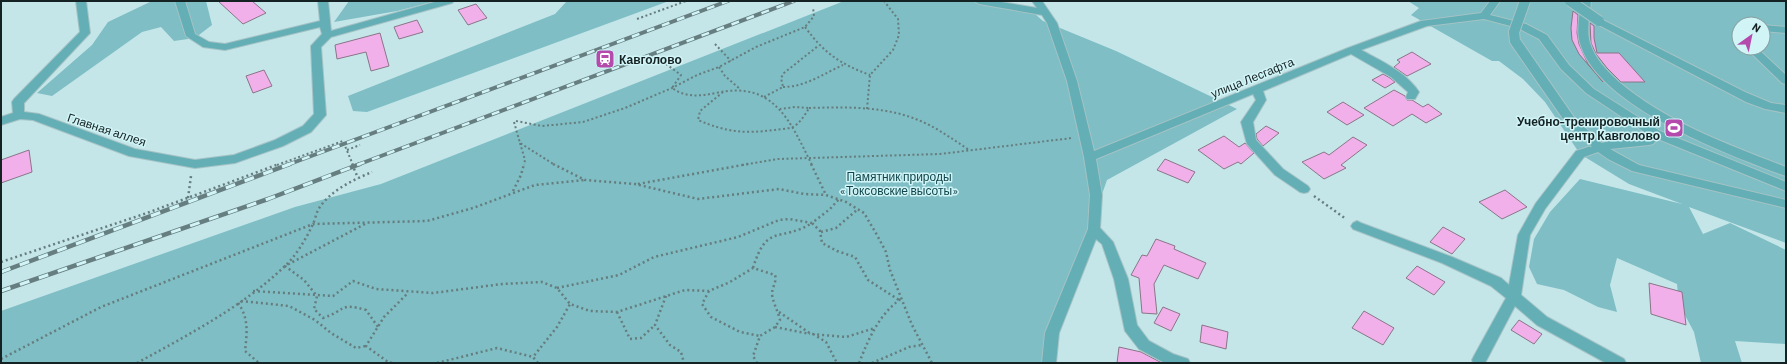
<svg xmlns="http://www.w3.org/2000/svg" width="1787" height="364" font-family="Barlow,sans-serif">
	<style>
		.green { fill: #7ebec4; fill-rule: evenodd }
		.building { fill: #f2b0eb; stroke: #8a7587 }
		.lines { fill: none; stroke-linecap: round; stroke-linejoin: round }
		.minor-casing { stroke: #a4c3c5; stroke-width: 2 }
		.path-far1 { stroke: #667d7f; stroke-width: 2; stroke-dasharray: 2 2.5; stroke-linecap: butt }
		.path { stroke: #667d7f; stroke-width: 2.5; stroke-dasharray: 2 3; stroke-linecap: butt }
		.minor { fill: #64aeb6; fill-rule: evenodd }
		.rail-far1-casing { stroke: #677e80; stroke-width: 4 }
		.rail-casing { stroke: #677e80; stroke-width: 4.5 }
		.rail-far1 { stroke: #d1f4f7; stroke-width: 2.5; stroke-dasharray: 8; stroke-linecap: butt }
		.rail { stroke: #d1f4f7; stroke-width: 3; stroke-dasharray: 10; stroke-linecap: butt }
		.minor-bridge-casing { stroke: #a4c3c5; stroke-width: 12; stroke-linecap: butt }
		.minor-bridge { stroke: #64aeb6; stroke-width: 10 }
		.labels { text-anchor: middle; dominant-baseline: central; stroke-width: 3; stroke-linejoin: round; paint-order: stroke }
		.poi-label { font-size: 12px; font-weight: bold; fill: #152223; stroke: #d1f4f7; text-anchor: start }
		.street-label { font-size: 12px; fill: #152223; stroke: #d1f4f7 }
		.park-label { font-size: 12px; fill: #10464b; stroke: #d1f4f7 }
	</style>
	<rect width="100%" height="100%" fill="#c4e6e9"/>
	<!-- green -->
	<path class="green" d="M152 1H206L212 25 195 38 174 41 161 27 142 32 52 96 37 93 92 45 108 22Z
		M349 1H436L397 11 334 22Z
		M567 1H669L367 112 353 111 348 96 555 14Z
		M844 1H995L1023 12 1035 14 1043 21 1116 51 1237 109 1107 180 1042 363H1V311L295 207 381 184Z
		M1408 1H1786V243L1689 207 1703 234 1730 223 1786 250V344L1735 341 1742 363H1701L1694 332 1679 304 1677 284 1617 258 1610 285 1617 312 1598 307 1564 290 1537 284 1529 267 1534 239 1550 212 1580 179 1682 204 1629 184 1580 154 1545 102 1523 79 1499 61H1492L1411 15 1419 8ZM1739 24H1763V48H1739Z"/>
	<!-- building -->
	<path class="building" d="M218 1H252L266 13 243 24Z
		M476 4 487 18 468 25 458 10Z
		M1573 11 1578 15 1577 33 1579 44 1588 64 1603 82 1579 54 1572 40 1571 28Z
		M417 20 423 32 399 39 394 27Z
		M1590 23 1594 26V38L1597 53H1619L1645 82H1621L1607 68 1596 54 1591 43Z
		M380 33 389 66 371 71 366 52 337 59 335 45Z
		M1412 52 1431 64 1407 76 1394 67 1400 62 1397 60Z
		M264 70 272 86 253 93 246 76Z
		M1383 74 1390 78 1395 82 1385 88 1372 80Z
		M1394 90 1405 96 1407 100H1412L1423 107 1428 104 1442 114 1426 123 1412 114 1393 126 1364 108Z
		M1343 102 1364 115 1347 125 1327 112Z
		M1266 126 1279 133 1263 146 1257 139 1256 134Z
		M1224 136 1239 147 1245 143 1254 153 1241 164 1238 162 1224 169 1198 150Z
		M1353 137 1367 145 1341 165 1346 168 1324 179 1302 162 1324 152 1329 155Z
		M29 150 32 172 1 183V160Z
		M1165 159 1195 172 1188 183 1157 170Z
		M1505 190 1527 207 1502 219 1479 202Z
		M1443 227 1465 239 1452 254 1430 242Z
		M1156 239 1175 246 1174 249 1206 263 1198 279 1164 265 1154 284 1157 314 1142 313 1139 278 1131 275 1142 255 1147 256Z
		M1417 266 1445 282 1434 295 1406 278Z
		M1649 283 1682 292 1686 325 1651 314Z
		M1163 307 1180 314 1171 331 1154 323Z
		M1364 311 1394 328 1383 345 1352 328Z
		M1519 320 1542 334 1534 344 1511 330Z
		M1202 325 1228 332 1226 349 1200 342Z
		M1119 347 1141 352 1162 363H1117Z"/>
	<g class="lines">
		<!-- minor casing -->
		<g class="minor-casing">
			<path id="minor" d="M76 1H86L90 33 24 103V112L39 114 135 149 195 160 234 155 275 140 303 126 314 114 311 46 322 34 320 27 225 50 203 47 186 36 175 1H185L195 34 209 42 225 44 320 21 318 1H328L331 31 438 1H454L452 3 331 37 321 47 326 115 311 132 283 146 235 163 195 168 129 156 33 120 20 119 1 125V117L13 113 12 102 14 99 80 32Z
				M974 1H995L1037 8 1032 1H1042L1057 23 1077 81 1094 151 1348 48 1421 21 1481 13 1490 1H1500L1490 15 1526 24 1547 35 1569 65 1594 89 1660 131 1786 182V191L1658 139 1653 144 1649 145 1610 149 1639 165 1786 200V208L1632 171 1608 159 1598 152 1584 157 1545 209 1530 235 1521 295 1547 317 1624 359 1626 363H1606L1537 325 1515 306 1485 363H1473L1472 360 1474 356 1506 298 1491 286 1442 263 1353 229 1351 226 1353 223 1357 221 1361 223 1452 257 1501 278 1509 285 1518 235 1536 203 1576 151 1591 146 1592 141 1596 140 1602 143 1618 139 1646 137 1649 135 1586 93 1561 69 1539 39 1518 28 1484 19 1427 26 1361 50C1381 61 1406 72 1419 92L1415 99H1407L1406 97 1408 92 1391 77 1351 54 1263 91 1266 100 1253 122 1256 140 1283 169 1308 186 1310 189 1308 192 1304 193 1300 192 1275 175 1247 144 1241 122 1256 100 1253 94 1096 159 1102 195 1100 228 1113 242 1128 279 1137 325 1149 341 1173 354 1188 359 1190 363 1163 362 1139 349 1125 331 1114 279 1102 244 1096 239 1059 333 1056 363H1042L1045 333 1088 229 1090 195 1084 157 1067 81 1047 23 1042 15 979 4Z
				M1581 1H1591C1590 15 1586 30 1590 43 1595 59 1607 71 1619 82 1668 123 1727 144 1786 167V176C1773 172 1759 166 1746 161 1698 142 1595 98 1580 43 1576 30 1580 15 1581 1Z
				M1599 18 1745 92 1771 103 1786 105V113L1765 109 1746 102 1595 23 1594 21Z
				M1763 25 1786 27V33L1763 31Z
				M1746 48H1757L1786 75V84L1782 83Z"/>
		</g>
		<!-- path-far1 -->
		<path class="path-far1" d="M637 19 686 1
			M805 27C824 53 840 64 870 75
			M715 44 731 61
			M666 64 681 75 672 88C686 98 700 96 716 93 774 80 790 121 812 165
			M719 67 725 76 740 89
			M783 87C805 87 823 74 843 65
			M723 92 700 111 698 120C726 132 744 134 774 130 780 129 787 129 793 127 800 123 805 115 809 108L795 107 780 109
			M764 97 783 87 781 78 784 73 818 46
			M809 108C843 107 880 106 913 118 933 125 951 138 969 150
			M867 109 870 75 893 50 899 35 898 19 884 1
			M516 121 542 126 583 122 625 108 672 88 697 75 719 67 756 47 805 27 814 16 813 7
			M514 122 520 143 555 165
			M520 143 525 160 524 165
			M347 150 360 145
			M277 165 343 141 353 165
			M742 165 778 159 940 154 1072 138"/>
		<!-- path -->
		<path class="path" d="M352 164 358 178
			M553 164 585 180 635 184 698 199 779 189 804 194 826 195 846 202 864 213 877 235 886 252 890 270 912 325 932 363
			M811 164 826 195
			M638 184 748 164
			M513 191 521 175 524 164
			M1314 196 1346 219
			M188 198 191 176
			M365 224 285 266 304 280 317 296 314 309 323 318C345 311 339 302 366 310L378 327
			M821 232 836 228 858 209
			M1 262 147 213 279 164
			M753 268C767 222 780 243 812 223L820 231 822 243 837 251 855 257 868 280 899 300
			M557 288 619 275 654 257 738 237 779 220 789 219 812 223 830 209 839 199
			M253 291 333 296 353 281 376 289 433 293 502 284 542 282 557 288 570 304 590 311 617 312 685 290 709 291 730 282 753 268 775 275C777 282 772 287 772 294 773 303 778 311 780 320L775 327 760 336 753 356 757 363
			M709 291 702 304 711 317 740 332 760 336
			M666 296 655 325 670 345 681 352 684 363
			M241 301 289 306 315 320 331 333 356 348 366 346
			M238 303C249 318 247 333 245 351L259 363
			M617 312 630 339 641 338 655 325
			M779 312 811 334 846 337 875 328
			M775 327 810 334
			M813 334 826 342 837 363
			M1 359 101 307 313 224 427 221 473 208 535 185 585 180
			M137 363C188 335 242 307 284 267 296 256 306 239 313 224 315 220 316 214 318 210 329 191 353 180 372 172
			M392 363 388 362 366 346 384 317 408 293
			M437 363 497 348 533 357
			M538 363 533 357 557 327 570 304
			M859 363C869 338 879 314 902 298
			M872 363 909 347 922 345"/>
		<!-- minor -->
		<use href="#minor" class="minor"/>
		<!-- rail-far1 casing -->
		<g class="rail-far1-casing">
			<path id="rail-far1" d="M287 165 728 1
				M357 165 794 1"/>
		</g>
		<!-- rail casing -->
		<g class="rail-casing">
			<path id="rail" d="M1 272 290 164
				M1 291 268 199 360 164"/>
		</g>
		<!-- rail-far1 -->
		<use href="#rail-far1" class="rail-far1"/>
		<!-- rail -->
		<use href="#rail" class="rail"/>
		<!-- minor-bridge casing -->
		<g class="minor-bridge-casing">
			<path id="minor-bridge" d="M1525 1 1514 32 1515 41 1572 123 1595 143
				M1570 1 1599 21"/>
		</g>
		<!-- minor-bridge -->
		<use href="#minor-bridge" class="minor-bridge"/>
	</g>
	<!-- icons -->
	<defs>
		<g id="station-square" transform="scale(1)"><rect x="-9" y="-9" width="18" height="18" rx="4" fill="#b34aac" stroke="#d1f4f7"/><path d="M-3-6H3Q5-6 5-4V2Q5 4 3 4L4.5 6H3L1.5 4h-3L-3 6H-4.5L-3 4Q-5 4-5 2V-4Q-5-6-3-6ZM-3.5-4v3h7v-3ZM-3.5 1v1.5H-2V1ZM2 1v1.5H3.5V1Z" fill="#fff"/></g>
		<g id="stadium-square" transform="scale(1)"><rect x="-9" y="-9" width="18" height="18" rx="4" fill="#b34aac" stroke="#d1f4f7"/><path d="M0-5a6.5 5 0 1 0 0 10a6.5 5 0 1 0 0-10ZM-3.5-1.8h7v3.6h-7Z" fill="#fff"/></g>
	</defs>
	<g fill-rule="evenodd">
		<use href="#station-square" x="605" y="59"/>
		<use href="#stadium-square" x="1674" y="128"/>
	</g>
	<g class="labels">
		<!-- poi labels -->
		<g class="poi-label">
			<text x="619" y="59">Кавголово</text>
			<text x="1660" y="121" text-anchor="end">Учебно-тренировочный<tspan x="1660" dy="14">центр Кавголово</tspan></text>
		</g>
		<!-- street labels -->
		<g class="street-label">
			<text transform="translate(1252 77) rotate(-22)">улица Лесгафта</text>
			<text transform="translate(107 129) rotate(18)">Главная аллея</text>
		</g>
		<!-- park labels -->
		<g class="park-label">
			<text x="899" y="176">Памятник природы<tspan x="899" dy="14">«Токсовские высоты»</tspan></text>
		</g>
	</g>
	<!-- border -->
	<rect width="1787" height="364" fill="none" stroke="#152223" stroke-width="4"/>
	<!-- north arrow -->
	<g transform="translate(1751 36) rotate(33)"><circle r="19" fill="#d1f4f7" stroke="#86a0a2"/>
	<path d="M0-3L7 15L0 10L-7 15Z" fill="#b34aac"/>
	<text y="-6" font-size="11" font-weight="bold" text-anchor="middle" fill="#152223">N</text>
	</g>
</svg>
